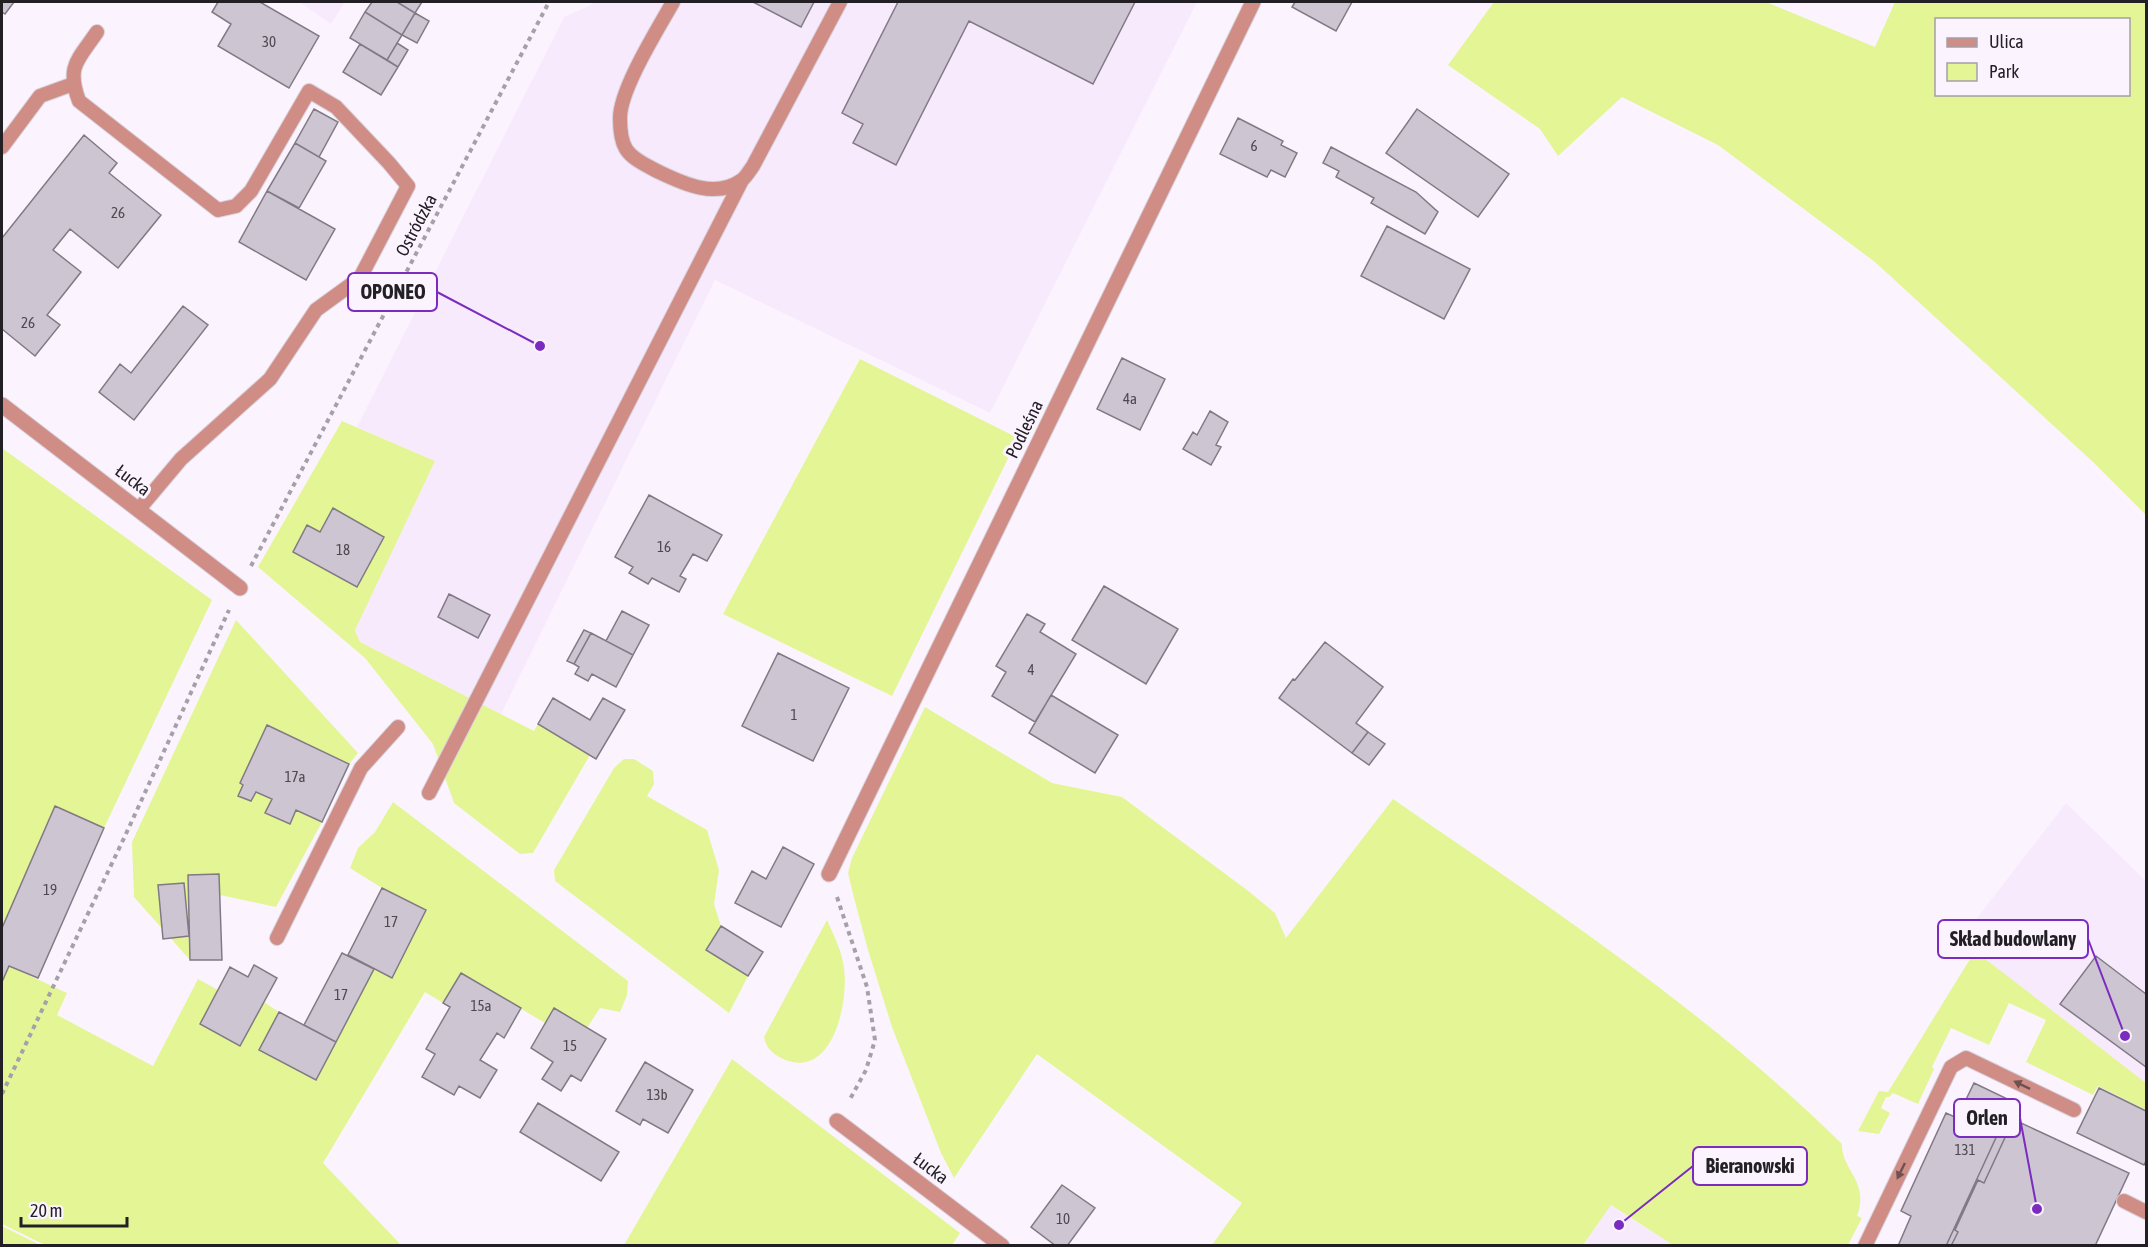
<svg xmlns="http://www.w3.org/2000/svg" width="2148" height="1247" font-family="'Asap Condensed',sans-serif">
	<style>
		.built { fill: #f7eafd }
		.green { fill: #e4f596; fill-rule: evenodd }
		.building { fill: #cdc5d1; stroke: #817a85; stroke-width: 1.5 }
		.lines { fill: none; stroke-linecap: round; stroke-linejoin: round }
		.service-casing { stroke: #d8d2dc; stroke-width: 16 }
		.minor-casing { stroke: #d8d2dc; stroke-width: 17 }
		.path { stroke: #a6a0a9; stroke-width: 4; stroke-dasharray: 4.5 4.5; stroke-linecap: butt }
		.service { stroke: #cf8d85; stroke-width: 14 }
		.minor { stroke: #cf8d85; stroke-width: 15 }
		.oneway { fill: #705150 }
		.labels { text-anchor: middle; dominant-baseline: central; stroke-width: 6; stroke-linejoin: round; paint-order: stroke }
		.number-label { font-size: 15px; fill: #4e4950 }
		.street-label { font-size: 18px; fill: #232025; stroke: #fbf4ff }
		.leader { fill: none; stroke: #7b2cbf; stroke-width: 2 }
		.callout-dot { fill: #7b2cbf; stroke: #fbf4ff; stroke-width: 2 }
		.callout { fill: #fbf4ff; stroke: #7b2cbf; stroke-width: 2 }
		.callout-label { font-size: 20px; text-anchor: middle; font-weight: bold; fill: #232025 }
	</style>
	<rect width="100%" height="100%" fill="#fbf4ff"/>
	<!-- built -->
	<path class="built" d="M299 2H345L331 24Z
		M593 2H1197L990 413 715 280 501 714 360 642 355 629 435 461 357 427 564 17 591 5Z
		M2066 803 2146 881V1083L1960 940Z
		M1610 1205 1673 1245 1583 1246Z"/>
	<!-- green -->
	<path class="green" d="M1494 2H1766L1875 47 1895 2H2146V515L2092 461 1875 262 1718 145 1622 97 1558 156 1540 129 1448 65ZM1936 20H2128V94H1936Z
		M860 359 1018 438 892 696 723 614Z
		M342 421 435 461 355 630 360 642 534 731 538 724 590 755 533 853 520 854 454 803 433 744 365 658 258 567Z
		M2 448 212 600 104 828 55 807 2 928Z
		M236 620 358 753 349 764 267 725 240 783 243 785 239 796 251 801 256 792 272 799 266 813 289 824 296 810 322 822 276 907 220 895 219 874 188 876 190 960 134 897 132 842Z
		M925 707 1052 783 1122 797 1247 890 1275 913 1286 938 1393 799C1548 906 1707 1011 1842 1144 1841 1170 1870 1181 1857 1216L1862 1218 1848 1245H1673L1611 1205 1583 1245H1212L1242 1203 1037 1054 954 1178 941 1153 892 1027 868 950 853 894 848 873 852 858Z
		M624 759H634L653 771 654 784 647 796 707 830 719 870 714 904 721 926 706 950 748 976 729 1013 555 881 554 870 614 768Z
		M393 802 628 981 627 995 620 1012 600 1008 587 1028 545 1023 461 973 443 1003 425 992 323 1163 401 1245H45L2 1224V982L9 966 67 993 57 1015 153 1066 198 979 218 990 200 1024 239 1046 264 1002 279 1012 260 1050 316 1080 374 969 392 978 426 910 382 888 350 868 358 848 375 832Z
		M827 920C834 936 842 951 844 968 849 1003 832 1083 781 1058 772 1053 766 1048 764 1037Z
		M1975 951 2146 1083V1110L2098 1086 2093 1095 2026 1062 2046 1020 2009 1003 1989 1045 1951 1028 1932 1067 1934 1069 1918 1104 1893 1093 1889 1097H1886L1881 1108 1890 1113 1879 1134 1858 1131 1879 1091 1888 1092Z
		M732 1059 960 1233 952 1245H624Z
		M2 1226 40 1245H2Z"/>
	<!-- building -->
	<path class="building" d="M2 2H14L5 14 2 12Z
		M218 2H260L319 36 289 88 218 46 231 24 212 12Z
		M372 2H397L415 13 402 35 365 12Z
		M397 2H422L415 13Z
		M753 2H814L801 27Z
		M898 2H1135L1093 84 969 21 896 165 853 143 863 124 842 113Z
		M1295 2H1352L1336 31 1292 7Z
		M365 12 402 35 387 60 350 38Z
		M415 13 429 21 417 43 402 35Z
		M397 43 408 50 398 67 387 60Z
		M360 44 398 67 381 95 343 72Z
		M314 109 338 122 319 157 295 143Z
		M1417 109 1509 174 1478 217 1386 153Z
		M1238 118 1283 141 1281 145 1297 153 1285 177 1271 170 1267 177 1220 154Z
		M84 135 117 163 109 173 161 215 118 268 70 229 53 250 81 272 47 315 60 325 35 356 2 329V238Z
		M295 143 326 161 299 208 267 191Z
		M1331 147 1416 192 1438 212 1425 234 1371 203 1374 198 1336 177 1339 171 1323 163Z
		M267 191 335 229 306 280 239 242Z
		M1387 226 1470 269 1444 319 1361 276Z
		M183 306 208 325 134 420 99 392 120 364 131 373Z
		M1122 358 1165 379 1140 430 1097 409Z
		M1210 411 1228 422 1216 445 1221 447 1211 465 1183 449 1193 432 1197 435Z
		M649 495 722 535 707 561 693 554 680 576 686 579 679 592 652 578 648 584 629 573 633 567 615 557Z
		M333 508 384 537 357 587 293 552 307 525 320 532Z
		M1104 586 1178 629 1146 684 1072 640Z
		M449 594 490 615 478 638 438 617Z
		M622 611 649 625 633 655 606 641Z
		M1027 614 1045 624 1040 632 1076 654 1035 722 992 696 1006 672 996 666Z
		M584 630 591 633 574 664 567 661Z
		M591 633 633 655 616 687 592 674 588 681 575 674 579 667 574 664Z
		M1325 642 1383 687 1356 723 1368 732 1352 753 1279 698 1293 679 1295 680Z
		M778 653 849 688 813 761 742 726Z
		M1051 695 1118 735 1095 773 1029 733Z
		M553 698 590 720 603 698 625 710 596 759 538 724Z
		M267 725 349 764 322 822 296 810 290 824 265 813 272 799 256 792 251 801 238 796 243 785 240 783Z
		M1368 732 1385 744 1369 765 1352 753Z
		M55 806 104 828 38 978 9 966 2 982V928Z
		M783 847 814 864 781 927 735 903 752 871 766 879Z
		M219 874 222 960H190L188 875Z
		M184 883 189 936 163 939 158 885Z
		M382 888 426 910 392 978 348 955Z
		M721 926 763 952 748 976 706 950Z
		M342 953 374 969 336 1042 304 1025Z
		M2096 956 2146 994V1067L2060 1004Z
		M254 965 277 978 240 1046 200 1024 230 967 248 977Z
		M461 973 521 1008 504 1038 497 1033 480 1060 497 1070 480 1098 459 1086 454 1095 422 1077 435 1054 426 1049 450 1007 443 1003Z
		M554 1008 606 1039 581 1081 571 1075 561 1091 542 1079 553 1062 531 1048Z
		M279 1012 336 1042 316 1080 259 1050Z
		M645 1062 693 1090 668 1133 643 1119 640 1125 616 1111Z
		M1974 1083 2020 1105 1984 1183 1978 1180 1955 1230 1958 1232 1951 1246H1898L1911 1216 1901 1211 1946 1113 1957 1118Z
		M2099 1088 2146 1111V1161L2144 1165 2077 1133Z
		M538 1103 619 1152 601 1181 520 1132Z
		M2006 1116 2129 1173 2095 1246H1946Z
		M1062 1185 1095 1208 1067 1246H1056L1031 1227Z"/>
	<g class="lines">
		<!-- service casing -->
		<g class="service-casing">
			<path id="service" d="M673 2C658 29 620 89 620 118 620 127 621 141 626 149 633 160 648 166 659 172 684 184 716 199 742 180 746 177 750 170 753 166L840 2
				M97 32C78 60 66 66 79 101L218 210 236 206 251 191 309 91 336 107 389 163 408 186 360 278 316 310 270 379 181 459 139 509
				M2 147 40 96 73 84
				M429 793 742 180
				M277 938 361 768 398 727
				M2124 1201 2146 1212
				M1865 1246 1951 1067 1966 1058 2074 1110"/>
		</g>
		<!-- minor casing -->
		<g class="minor-casing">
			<path id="minor" d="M2 405 240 588
				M829 874 1253 2
				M837 1121 1002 1246"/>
		</g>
		<!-- path -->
		<path class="path" d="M251 566 549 2
			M837 897 867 987 875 1040 866 1070 849 1101
			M2 1094 125 836 229 610"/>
		<!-- service -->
		<use href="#service" class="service"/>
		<!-- minor -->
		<use href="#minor" class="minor"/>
	</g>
	<!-- one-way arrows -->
	<defs><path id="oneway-solid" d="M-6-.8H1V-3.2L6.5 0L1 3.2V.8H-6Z" transform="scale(1.5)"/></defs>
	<g class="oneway">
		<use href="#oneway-solid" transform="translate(2022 1085) rotate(-154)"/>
		<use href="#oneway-solid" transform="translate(1901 1171) rotate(116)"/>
	</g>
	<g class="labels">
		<!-- number labels -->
		<g class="number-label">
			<text x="269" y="41">30</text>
			<text x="1254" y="145">6</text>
			<text x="118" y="212">26</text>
			<text x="28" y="322">26</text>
			<text x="1130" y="398">4a</text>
			<text x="664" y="546">16</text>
			<text x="343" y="549">18</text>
			<text x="1031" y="669">4</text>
			<text x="794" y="714">1</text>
			<text x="295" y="776">17a</text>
			<text x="50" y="889">19</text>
			<text x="391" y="921">17</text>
			<text x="341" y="994">17</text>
			<text x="481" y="1005">15a</text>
			<text x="570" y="1045">15</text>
			<text x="657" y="1094">13b</text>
			<text x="1965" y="1149">131</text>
			<text x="1063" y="1218">10</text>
		</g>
		<!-- street labels -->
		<g class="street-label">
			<text transform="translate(416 225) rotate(-62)">Ostródzka</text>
			<text transform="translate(1024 429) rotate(-64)">Podleśna</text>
			<text transform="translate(133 480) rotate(37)">Łucka</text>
			<text transform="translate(931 1168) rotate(37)">Łucka</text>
		</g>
	</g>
	<!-- callouts -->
	<path class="leader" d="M540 346L437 292M2125 1036L2088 939M2037 1209L2020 1118M1619 1225L1693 1166"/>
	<g class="callout-dot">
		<circle cx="540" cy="346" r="6"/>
		<circle cx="2125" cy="1036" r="6"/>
		<circle cx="2037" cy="1209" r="6"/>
		<circle cx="1619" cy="1225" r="6"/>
	</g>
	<g class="callout">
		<rect x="348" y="273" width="89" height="38" rx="6"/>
		<rect x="1938" y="920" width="150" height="38" rx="6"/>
		<rect x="1954" y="1099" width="66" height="38" rx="6"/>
		<rect x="1693" y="1147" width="114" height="38" rx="6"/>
	</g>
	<g class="callout-label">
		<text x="393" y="299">OPONEO</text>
		<text x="2013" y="946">Skład budowlany</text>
		<text x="1987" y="1125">Orlen</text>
		<text x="1750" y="1173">Bieranowski</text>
	</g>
	<!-- border -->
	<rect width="2148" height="1247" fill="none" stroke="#232025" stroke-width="6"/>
	<!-- legend -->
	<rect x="1935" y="18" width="195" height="78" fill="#fbf4ff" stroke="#a59fa8" stroke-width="1.5"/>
	<rect x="1947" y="38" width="30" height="9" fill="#cf8d85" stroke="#a59fa8" stroke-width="1.5"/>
	<text x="1989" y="48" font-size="18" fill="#232025">Ulica</text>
	<rect x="1947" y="63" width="30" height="18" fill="#e4f596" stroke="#a59fa8" stroke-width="1.5"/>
	<text x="1989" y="78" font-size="18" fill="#232025">Park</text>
	<!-- scale -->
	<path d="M21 1217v9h106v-9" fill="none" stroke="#232025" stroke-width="3"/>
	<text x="30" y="1217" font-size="18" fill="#232025" stroke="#fbf4ff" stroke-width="4.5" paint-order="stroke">20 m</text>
</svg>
